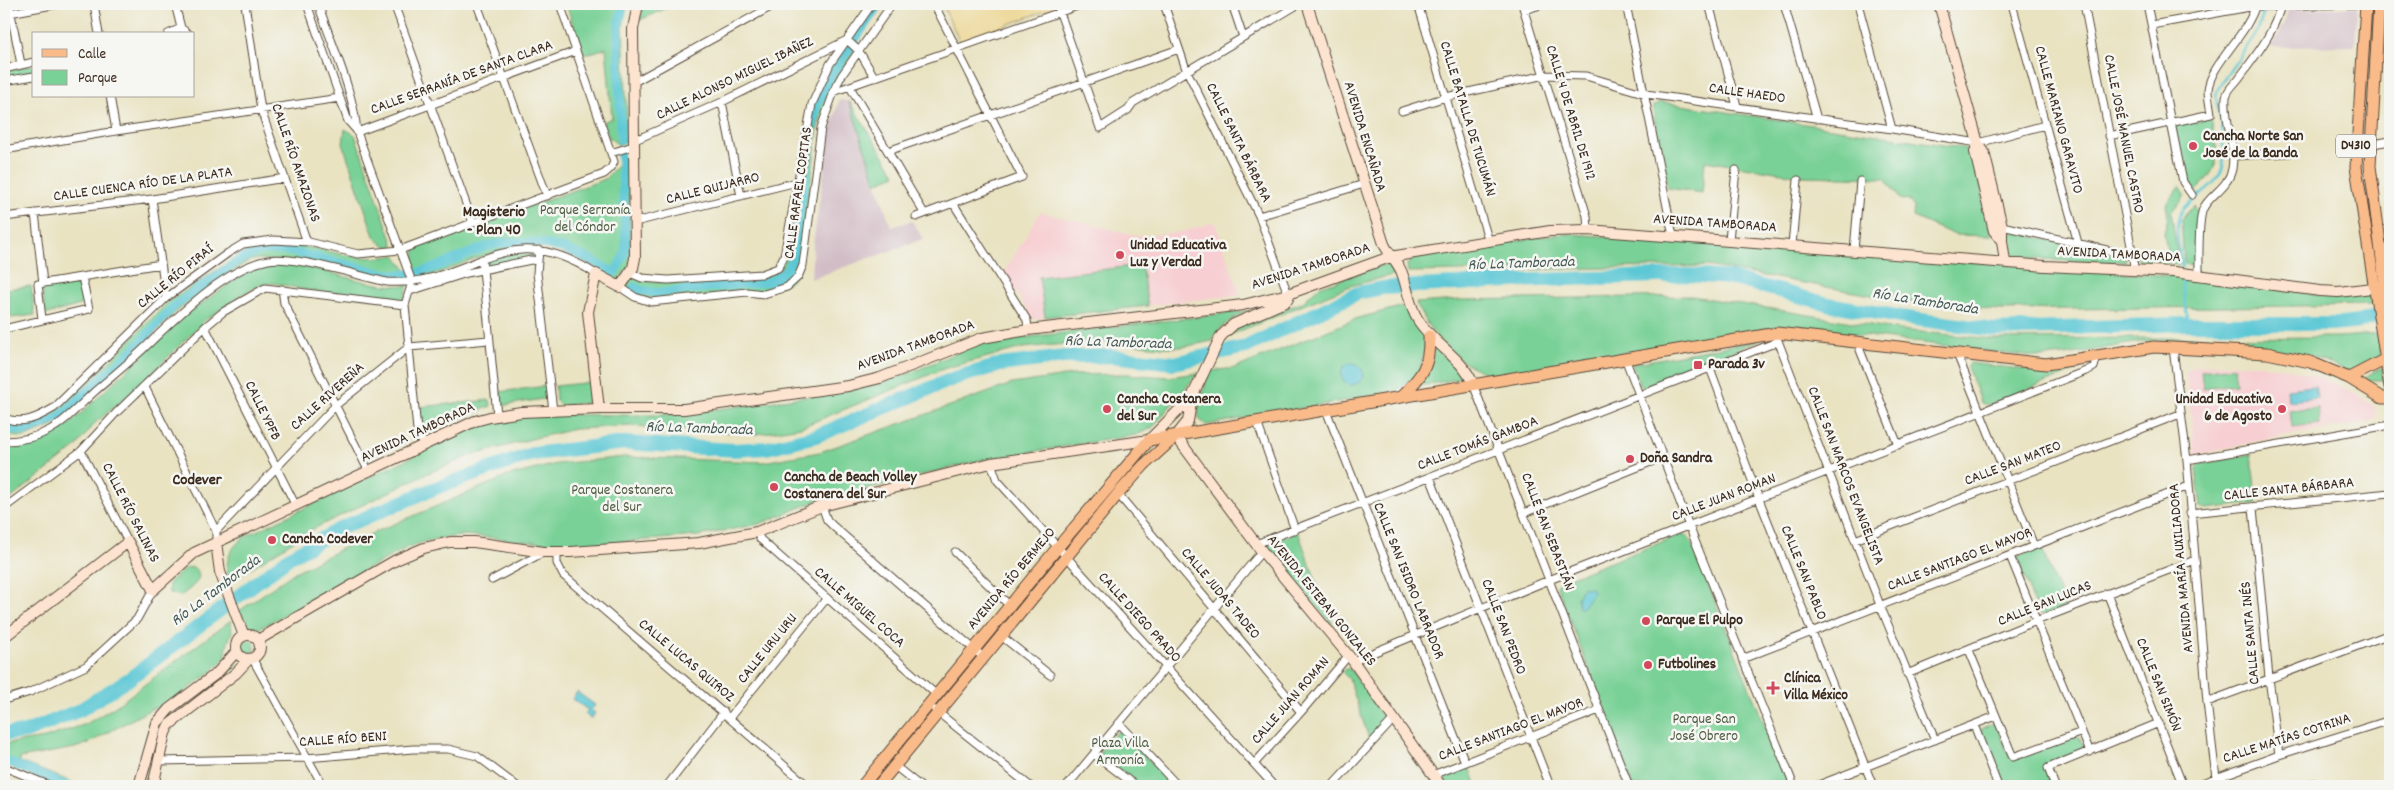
<svg xmlns="http://www.w3.org/2000/svg" width="2394" height="790" font-family="Dekko,sans-serif">
	<style>
		.built { fill: #f7cfd2 }
		.industrial { fill: #d2bdc6 }
		.green { fill: #7ad197; stroke: #5a7e5a }
		.sand { fill: #eeda9e; stroke: #94825e }
		.water { fill: #5dc8d5; stroke: #4c797a }
		.lines { fill: none; stroke-linecap: round; stroke-linejoin: round }
		.stream { stroke: #5dc8d5; stroke-width: 2.5 }
		.canal { stroke: #5dc8d5; stroke-width: 9 }
		.river { stroke: #5dc8d5; stroke-width: 14 }
		.street-casing { stroke: #554637; stroke-width: 9 }
		.secondary-casing { stroke: #554637; stroke-width: 12 }
		.primary-casing { stroke: #554637; stroke-width: 13 }
		.street { stroke: #fff; stroke-width: 7 }
		.secondary { stroke: #fde4d1; stroke-width: 10 }
		.primary { stroke: #fabb8b; stroke-width: 11 }
		.poi-dot { fill: #d1495b; stroke: #f6f6f2; stroke-width: 2 }
		.labels { text-anchor: middle; dominant-baseline: central; stroke-width: 5; stroke-linejoin: round; paint-order: stroke }
		.shield { fill: #f6f6f2; stroke: #73675e; stroke-width: 1 }
		.shield-label { font-size: 14px; font-weight: bold; fill: #3b2a1e }
		.street-label { font-size: 15px; fill: #3b2a1e; stroke: #f6f6f2 }
		.poi-label { font-size: 15px; font-weight: bold; fill: #3b2a1e; stroke: #f6f6f2; text-anchor: start }
		.park-label { font-size: 15px; fill: #4e5c42; stroke: #f6f6f2 }
		.neighbourhood-label { font-size: 16px; font-weight: bold; fill: #3b2a1e; stroke: #f6f6f2 }
		.water-label { font-size: 16px; font-style: italic; fill: #455955; stroke: #f6f6f2 }
	</style>
	<rect width="100%" height="100%" fill="#f6f6f2"/>
	<filter id="ink" filterUnits="userSpaceOnUse"><feTurbulence type="fractalNoise" baseFrequency=".02" numOctaves="2"/><feDisplacementMap in="SourceGraphic" scale="10" xChannelSelector="R" yChannelSelector="G"/><feConvolveMatrix kernelMatrix="1 2 1 2 8 2 1 2 1" color-interpolation-filters="sRGB"/></filter>
	<filter id="wash" filterUnits="userSpaceOnUse"><feTurbulence type="fractalNoise" baseFrequency=".0096" numOctaves="4" result="noise"/><feDisplacementMap in="SourceGraphic" scale="20" xChannelSelector="R" yChannelSelector="G"/><feGaussianBlur stdDeviation="1.12" result="paint"/><feColorMatrix in="noise" values="0 0 0 0 0 0 0 0 0 0 0 0 0 0 0 0 0 1.4 0 .05"/><feComposite in="paint" operator="in"/></filter>
	<g filter="url(#wash)">
		<rect width="100%" height="100%" fill="#e9e3c2"/>
		<!-- built -->
		<path class="built" d="M1040 212 1139 236 1181 232 1215 222 1240 295 1033 319 1004 273Z
			M2216 364H2257L2289 369 2322 378 2350 391 2374 406 2376 417 2370 422 2288 435 2195 455 2186 372 2191 367Z"/>
		<!-- industrial -->
		<path class="industrial" d="M2357 6 2355 46 2271 47 2284 25 2288 10Z
			M839 100 849 101 891 227 912 221 923 239 811 279 813 245 829 135Z"/>
		<!-- green -->
		<path class="green" d="M566 4H627L623 27 628 141 619 145 609 138 603 122 612 118 606 48 584 55Z
			M644 4H676L640 20Z
			M848 44 855 51 833 85 818 127 800 265C797 273 795 279 787 283 767 296 679 297 652 299L636 295 626 287 633 276 641 281 668 283 762 277 779 270 787 256 815 105 832 66Z
			M34 65V73L5 78 4 71Z
			M849 101 896 175 876 183Z
			M1661 102 1969 149 1974 154 1991 236 1955 235 1913 217 1914 207 1909 201 1900 199 1885 178 1802 176 1705 161 1702 193 1668 188 1653 112 1654 106Z
			M2211 119C2218 158 2224 162 2195 192L2187 179 2174 126Z
			M345 129 355 135 394 246C386 249 379 242 374 236L343 144Z
			M628 151 631 255 628 268 617 281C563 246 533 236 471 260 451 268 433 277 412 278L415 248 605 179 618 165 619 154Z
			M2180 186 2185 194 2180 203 2171 211 2179 264 2143 262 2138 259 2136 251 2168 257 2164 233 2168 217 2166 204Z
			M2194 206 2199 213 2197 262 2192 266 2184 264 2181 219Z
			M2008 231 2126 257V261L2094 263 2016 257 2011 250 2006 232Z
			M1569 234 2173 276 2334 297 2370 295 2373 305 2000 310 1911 302 1708 266 1408 272 1407 264 1416 258 1551 235Z
			M287 244C324 247 358 264 395 255L406 270 407 280H387L339 268 259 259 248 261 178 310 135 353 53 426 25 437 4 436V421L11 424H31L48 418 92 379 170 300 248 250 261 245Z
			M536 252 537 258 485 267V260L508 253Z
			M269 262C315 262 366 290 408 285L403 302 306 290 273 283 260 285 241 295 205 320 139 386 95 423 76 447 4 504V451L43 439 71 423 183 317 247 271Z
			M1386 264 1392 267 1396 274 1350 286 1225 337 1228 333 1243 325 1303 302 1319 287Z
			M1141 265 1148 306 1045 317 1039 277Z
			M77 281 83 299 80 305 48 314 45 313 42 287Z
			M31 286 35 315 11 318 7 289Z
			M1692 296 1901 330 1992 339 2339 337 2378 334 2381 357 2349 372C2305 347 2253 346 2204 343 2183 342 2161 339 2140 342 2104 347 2071 357 2034 357L1797 327 1780 326 1493 375C1458 366 1430 335 1416 303L1460 300Z
			M1404 306 1423 337 1425 348 1418 375 1394 392 1206 425 1199 419 1198 411 1209 371 1236 368 1358 318Z
			M1247 311C1232 319 1220 325 1212 341L1183 347H1163L1098 341 1022 348 946 368 801 427 757 434 631 426 575 429 535 438 470 456 426 474 309 531 229 582 228 579C225 559 229 550 244 537L477 426C546 406 618 420 689 413 726 408 764 403 802 397 830 393 859 389 887 381 921 371 952 352 987 342Z
			M1759 340 1645 388 1639 385 1632 364Z
			M1434 347 1462 373V378L1419 386 1432 362Z
			M1969 363 2028 370 2080 369 1988 405 1981 403 1967 367Z
			M2234 367 2236 384 2203 388 2201 371Z
			M2382 367 2383 380H2365V377Z
			M1198 373 1152 428 1136 435 982 460 817 501 759 524 698 536 571 546 466 535 426 541 406 548 258 629 249 626 239 611 295 572 373 533 508 476 557 464 624 457 763 462 820 452 1012 384 1072 375 1125 374 1168 377Z
			M593 382 594 398 586 403 561 406 556 401 555 386Z
			M547 386 549 398 500 406 498 392Z
			M490 400 491 406 441 426 426 434 423 431 419 407Z
			M2318 408 2320 424 2292 427 2290 411Z
			M2251 454 2257 503 2206 509 2201 507 2196 469 2199 465Z
			M1298 532 1333 626 1266 549V544Z
			M1680 535 1686 536 1691 542 1789 786H1633L1557 586 1559 582Z
			M2041 547 2065 607 2043 615 2037 611 2017 557Z
			M1054 559 1057 561 984 650 981 648Z
			M193 567C208 578 190 588 181 596L169 593V582L186 568Z
			M231 620 232 632 228 642 225 658 211 672 166 706 153 708 89 743 75 748 20 758V762L82 786H59L4 764V744L45 738 86 724 116 706Z
			M241 647a7 7 0 1 1 14 0a7 7 0 1 1-14 0Z
			M233 663 237 666C214 684 177 703 163 728L148 786H145L162 723 167 717 221 675Z
			M1345 669H1350L1384 718 1383 725 1369 739 1349 679 1342 672Z
			M1994 723 1996 724 2010 758 2079 736 2085 750 2045 767 2051 786H2002L1980 733 1982 728Z
			M1118 731H1121L1174 786H1140L1101 756 1100 752Z
			M1464 766 1471 770 1477 786H1447L1444 775Z"/>
		<!-- sand -->
		<path class="sand" d="M942 4H1055L1056 7 960 42Z"/>
		<!-- water -->
		<path class="water" d="M1341 374a11 11 0 1 1 22 0a11 11 0 1 1-22 0Z
			M2315 386 2317 398 2288 401 2287 389Z
			M1582 588H1590L1594 591 1582 608 1579 607 1577 598Z
			M577 692 595 705 591 710 595 713 591 719 585 714 588 710 572 699Z"/>
		<g class="lines">
			<!-- stream -->
			<path class="stream" d="M2182 267C2180 252 2175 235 2178 221 2182 199 2219 190 2223 165 2226 146 2219 116 2216 96L2218 88 2258 30 2265 8
				M2182 282 2188 324"/>
			<!-- canal -->
			<path class="canal" d="M621 140 618 36 619 23 624 4
				M634 287 640 290 659 293 772 281 787 269 793 258 812 127 817 105 830 77 879 4
				M4 429 27 431 58 418 132 351 174 306 239 260 261 250 289 251 381 273 398 275 417 273 436 267 487 246 509 242 540 243 565 249 589 259 614 273 624 256 626 245 621 154
				M4 760 67 786"/>
			<!-- river -->
			<path class="river" d="M4 734 26 732 80 710 129 679 290 557 341 528 433 489 532 454 625 443 734 450 767 448 816 436 955 378 1000 365 1064 357 1111 356 1174 363 1246 347 1358 293 1382 288 1510 281 1687 275 1731 278 1828 304 1901 317 1994 330 2188 324H2342L2359 322 2390 311"/>
		</g>
	</g>
	<g filter="url(#ink)">
		<g class="lines">
			<!-- street casing -->
			<g class="street-casing">
				<path id="street" d="M9 4 21 64
					M94 4 99 34
					M175 4 181 28 189 34
					M245 4 261 110 307 242
					M307 4 348 121 357 131
					M318 4C331 42 354 92 357 132L412 282 405 305 417 430 424 445
					M394 4 473 223
					M477 4 547 196
					M1057 4 1100 128 1128 110 1133 103 1299 4
					M1164 4 1186 69 1259 216 1288 294
					M1232 4 1243 37
					M1418 4 1489 242
					M1522 4 1587 216 1588 230
					M1626 4 1673 236
					M1709 4 1737 106
					M1784 4 1817 119
					M1858 4 1892 129
					M2012 4 2078 243
					M2084 4 2133 256 2134 271
					M2147 4 2183 182 2192 195
					M1524 10 1544 4
					M4 14 58 4
					M2152 25 2255 6 2366 4
					M168 34 181 28
					M4 69 34 62
					M4 81 34 76
					M634 82 776 4
					M850 87 924 213
					M833 92 1083 4
					M110 96 116 131
					M722 102 741 196
					M1402 111 1446 97 1545 75 1586 76 1646 94 1892 129 1978 143 2045 125
					M357 132 576 51
					M2109 136 2211 114C2210 106 2208 98 2208 90 2210 64 2248 35 2256 4
					M633 141 722 102 847 40 859 51 875 78
					M2356 147 2390 141
					M4 150 116 131 340 98
					M888 151 1179 49
					M611 153 633 146
					M2233 156 2290 153
					M152 199 166 298
					M953 203 1027 320 1028 330
					M35 213 43 283
					M1259 216 1364 184
					M4 217 152 199 285 178
					M916 217 1022 177 934 4
					M635 222 797 182
					M2002 226 2133 256
					M1729 240 1736 170
					M1792 245 1798 180
					M539 250 537 273 553 411
					M1854 250 1860 181
					M482 259 497 415
					M630 273 642 278 668 280 762 274 778 268 784 256 812 104 830 64 872 4
					M2199 274C2199 261 2198 220 2203 209 2209 195 2228 188 2232 169 2236 145 2224 121 2226 97 2228 88 2234 85 2239 78 2256 55 2275 32 2281 4
					M620 287 635 297 651 302 747 292 764 294 787 287 798 277 803 265 821 128 836 86 842 75 892 4
					M282 289 284 303 369 472
					M410 291 467 273 531 260 538 261
					M42 319 38 284 161 264
					M205 327 296 506
					M4 329 89 309 82 277
					M1777 338 1880 605 1935 740
					M1861 342 1860 350 1898 445
					M2173 348 2187 460 2207 702 2217 786
					M1957 354 2034 546
					M1625 358 1689 526 1794 786
					M1710 368 1759 499 1873 786
					M1473 384 1629 786
					M145 387 216 531V542
					M1326 410 1465 762
					M4 418C23 425 37 418 54 408L166 298 228 253 243 244 273 240 309 242 358 254 400 250 604 174 611 168 614 162 560 4
					M1257 422 1295 530
					M4 441C50 440 63 421 94 392 109 379 125 366 140 352 173 321 222 269 268 260 294 255 359 276 387 282 473 287 503 213 596 274
					M81 451 128 542
					M2187 460 2390 425
					M991 463 997 480 1274 786
					M1430 477 1550 786
					M1118 494 1301 712
					M822 506 827 520 833 526 983 657
					M4 508 81 451 116 413 205 327 223 312 265 288 405 305
					M2253 508 2269 678 2279 755
					M1524 513 1663 457
					M2190 513 2390 493
					M216 531 336 405 409 347 489 340
					M757 532 760 539 938 696
					M1855 540 2180 414
					M1256 544 1777 342
					M557 552V563L563 575 808 786
					M955 552 1011 607
					M2010 556 2090 752
					M492 580 544 552
					M2107 593 2183 786
					M1000 635 1050 675
					M1969 650 2013 757 2082 732
					M252 658 323 786
					M1742 659 2189 486
					M1353 661 1549 580 2086 371 2094 367 2097 356
					M1907 674 2036 621 2195 560
					M4 700 30 692 86 666 137 619 153 590
					M2207 702 2390 634
					M935 710 1030 786
					M730 717 827 598
					M1119 723 1178 786
					M1974 725 1998 786
					M1094 754 1136 786
					M159 761 306 758 413 749H448L477 756 517 786
					M1254 764 1301 712 1349 655
					M895 766 920 786
					M4 767 51 786
					M1433 775 1599 710
					M667 786 724 712
					M1067 786 1262 551
					M1332 786 1393 720
					M1816 786 1996 716
					M2055 786 2048 768 2159 723
					M2194 786 2279 755 2390 720
					M2306 786 2314 783"/>
			</g>
			<!-- secondary casing -->
			<g class="secondary-casing">
				<path id="secondary" d="M1307 4 1384 244C1389 255 1398 262 1402 273 1408 289 1409 306 1418 320 1433 344 1463 358 1473 384
					M1939 4 1978 143 1984 152 2002 226V241L2005 262
					M1978 143 1975 152 1994 231 2002 241
					M1288 294V299L1285 302 1234 324 1221 336 1192 397 1188 421 1176 436 1256 544 1353 661 1441 786
					M599 409 588 312 596 274 620 287 633 268 635 258 633 29 638 4
					M216 542 220 572 244 636
					M236 647a12 12 0 1 1 24 0a12 12 0 1 1-24 0Z
					M4 637 128 542 153 590 194 553 475 421 490 417 521 412 599 409H684L848 386 880 378 982 338 1028 330 1243 305 1288 294 1390 257 1550 231 1588 230 2045 266 2174 272 2320 291 2338 292 2381 287
					M258 640 396 560 424 548 450 542H474L544 552H571L699 543 730 537 757 532 822 506 991 463 1149 440 1192 397
					M139 786 157 723 169 709 217 673 237 651
					M153 786 165 733 169 725 236 673 249 659"/>
			</g>
			<!-- primary casing -->
			<g class="primary-casing">
				<path id="primary" d="M2366 4 2356 167 2390 387
					M2379 4 2370 166 2390 321
					M2349 378 2386 359
					M1402 396C1422 376 1430 366 1429 336
					M862 786 1058 547 1149 440 1777 333 2046 364 2154 347 2267 353 2310 362 2349 378 2382 398H2390
					M878 786 1118 494 1144 465 1175 437"/>
			</g>
			<!-- street -->
			<use href="#street" class="street"/>
			<!-- secondary -->
			<use href="#secondary" class="secondary"/>
			<!-- primary -->
			<use href="#primary" class="primary"/>
		</g>
	</g>
	<!-- markers -->
	<g class="poi-dot">
		<circle cx="2193" cy="146" r="5"/>
		<circle cx="1120" cy="255" r="5"/>
		<rect x="1693" y="360" width="10" height="10" rx="2.5"/>
		<circle cx="1107" cy="409" r="5"/>
		<circle cx="2282" cy="409" r="5"/>
		<circle cx="1630" cy="459" r="5"/>
		<circle cx="774" cy="487" r="5"/>
		<circle cx="272" cy="540" r="5"/>
		<circle cx="1646" cy="621" r="5"/>
		<circle cx="1648" cy="665" r="5"/>
		<path d="M1770.5 680.5h5v5h5v5h-5v5h-5v-5h-5v-5h5z"/>
	</g>
	<g class="labels">
		<!-- shield labels -->
		<rect class="shield" x="2336" y="134.5" width="40" height="23" rx="4"/>
		<g class="shield-label">
			<text x="2356" y="146">D4310</text>
		</g>
		<!-- street labels -->
		<g class="street-label">
			<text transform="translate(462 78) rotate(-20)">CALLE SERRANÍA DE SANTA CLARA</text>
			<text transform="translate(735 79) rotate(-26)">CALLE ALONSO MIGUEL IBAÑEZ</text>
			<text transform="translate(1747 94) rotate(8)">CALLE HAEDO</text>
			<text transform="translate(1570 113) rotate(73)">CALLE 4 DE ABRIL DE 1912</text>
			<text transform="translate(1467 119) rotate(73)">CALLE BATALLA DE TUCUMÁN</text>
			<text transform="translate(2058 120) rotate(75)">CALLE MARIANO GARAVITO</text>
			<text transform="translate(2123 134) rotate(79)">CALLE JOSÉ MANUEL CASTRO</text>
			<text transform="translate(1364 137) rotate(73)">AVENIDA ENCAÑADA</text>
			<text transform="translate(1238 143) rotate(64)">CALLE SANTA BÁRBARA</text>
			<text transform="translate(295 163) rotate(71)">CALLE RÍO AMAZONAS</text>
			<text transform="translate(143 185) rotate(-8)">CALLE CUENCA RÍO DE LA PLATA</text>
			<text transform="translate(713 189) rotate(-14)">CALLE QUIJARRO</text>
			<text transform="translate(799 193) rotate(-82)">CALLE RAFAEL COPITAS</text>
			<text transform="translate(1715 224) rotate(4)">AVENIDA TAMBORADA</text>
			<text transform="translate(2119 255) rotate(3)">AVENIDA TAMBORADA</text>
			<text transform="translate(1311 267) rotate(-18)">AVENIDA TAMBORADA</text>
			<text transform="translate(176 277) rotate(-39)">CALLE RÍO PIRAÍ</text>
			<text transform="translate(916 346) rotate(-20)">AVENIDA TAMBORADA</text>
			<text transform="translate(328 397) rotate(-42)">CALLE RIVEREÑA</text>
			<text transform="translate(262 411) rotate(64)">CALLE YPFB</text>
			<text transform="translate(418 433) rotate(-25)">AVENIDA TAMBORADA</text>
			<text transform="translate(1478 444) rotate(-21)">CALLE TOMÁS GAMBOA</text>
			<text transform="translate(2013 464) rotate(-21)">CALLE SAN MATEO</text>
			<text transform="translate(1845 476) rotate(69)">CALLE SAN MARCOS EVANGELISTA</text>
			<text transform="translate(2289 490) rotate(-6)">CALLE SANTA BÁRBARA</text>
			<text transform="translate(1724 498) rotate(-21)">CALLE JUAN ROMAN</text>
			<text transform="translate(130 513) rotate(63)">CALLE RÍO SALINAS</text>
			<text transform="translate(1547 532) rotate(69)">CALLE SAN SEBASTIÁN</text>
			<text transform="translate(1960 560) rotate(-21)">CALLE SANTIAGO EL MAYOR</text>
			<text transform="translate(2182 568) rotate(-95)">AVENIDA MARÍA AUXILIADORA</text>
			<text transform="translate(1803 573) rotate(68)">CALLE SAN PABLO</text>
			<text transform="translate(1012 579) rotate(-50)">AVENIDA RÍO BERMEJO</text>
			<text transform="translate(1408 581) rotate(68)">CALLE SAN ISIDRO LABRADOR</text>
			<text transform="translate(1220 594) rotate(50)">CALLE JUDAS TADEO</text>
			<text transform="translate(1321 601) rotate(51)">AVENIDA ESTEBAN GONZALES</text>
			<text transform="translate(2045 604) rotate(-22)">CALLE SAN LUCAS</text>
			<text transform="translate(859 608) rotate(41)">CALLE MIGUEL COCA</text>
			<text transform="translate(1139 618) rotate(48)">CALLE DIEGO PRADO</text>
			<text transform="translate(1503 627) rotate(69)">CALLE SAN PEDRO</text>
			<text transform="translate(2251 633) rotate(-95)">CALLE SANTA INÉS</text>
			<text transform="translate(768 649) rotate(-51)">CALLE URU URU</text>
			<text transform="translate(686 661) rotate(40)">CALLE LUCAS QUIROZ</text>
			<text transform="translate(2158 685) rotate(68)">CALLE SAN SIMÓN</text>
			<text transform="translate(1291 701) rotate(-49)">CALLE JUAN ROMAN</text>
			<text transform="translate(1511 730) rotate(-21)">CALLE SANTIAGO EL MAYOR</text>
			<text transform="translate(2287 739) rotate(-18)">CALLE MATÍAS COTRINA</text>
			<text transform="translate(343 740) rotate(-4)">CALLE RÍO BENI</text>
		</g>
		<!-- poi labels -->
		<g class="poi-label">
			<text x="2203" y="137">Cancha Norte San<tspan x="2203" dy="17">José de la Banda</tspan></text>
			<text x="1130" y="246">Unidad Educativa<tspan x="1130" dy="17">Luz y Verdad</tspan></text>
			<text x="1708" y="365">Parada 3v</text>
			<text x="1117" y="400">Cancha Costanera<tspan x="1117" dy="17">del Sur</tspan></text>
			<text x="2272" y="400" text-anchor="end">Unidad Educativa<tspan x="2272" dy="17">6 de Agosto</tspan></text>
			<text x="1640" y="459">Doña Sandra</text>
			<text x="784" y="478">Cancha de Beach Volley<tspan x="784" dy="17">Costanera del Sur</tspan></text>
			<text x="282" y="540">Cancha Codever</text>
			<text x="1656" y="621">Parque El Pulpo</text>
			<text x="1658" y="665">Futbolines</text>
			<text x="1784" y="679">Clínica<tspan x="1784" dy="17">Villa México</tspan></text>
		</g>
		<!-- park labels -->
		<g class="park-label">
			<text x="585" y="211">Parque Serranía<tspan x="585" dy="17">del Cóndor</tspan></text>
			<text x="622" y="491">Parque Costanera<tspan x="622" dy="17">del Sur</tspan></text>
			<text x="1704" y="720">Parque San<tspan x="1704" dy="17">José Obrero</tspan></text>
			<text x="1120" y="744">Plaza Villa<tspan x="1120" dy="17">Armonía</tspan></text>
		</g>
		<!-- neighbourhood labels -->
		<g class="neighbourhood-label">
			<text x="494" y="212">Magisterio<tspan x="494" dy="18">- Plan 40</tspan></text>
			<text x="197" y="480">Codever</text>
		</g>
		<!-- water labels -->
		<g class="water-label">
			<text transform="translate(1521 264) rotate(-2)">Río La Tamborada</text>
			<text transform="translate(1925 302) rotate(9)">Río La Tamborada</text>
			<text transform="translate(1118 343) rotate(2)">Río La Tamborada</text>
			<text transform="translate(699 429) rotate(2)">Río La Tamborada</text>
			<text transform="translate(216 591) rotate(-37)">Río La Tamborada</text>
		</g>
	</g>
	<!-- margin -->
	<rect width="2394" height="790" fill="none" stroke="#f6f6f2" stroke-width="20"/>
	<!-- legend -->
	<rect x="32" y="32" width="162" height="65" fill="#f6f6f2" stroke="#aba49d"/>
	<rect x="42" y="49" width="25" height="8" fill="#fabb8b" stroke="#aba49d"/>
	<text x="78" y="58" font-size="15" fill="#3b2a1e">Calle</text>
	<rect x="42" y="70" width="25" height="15" fill="#7ad197" stroke="#aba49d"/>
	<text x="78" y="82" font-size="15" fill="#3b2a1e">Parque</text>
</svg>
